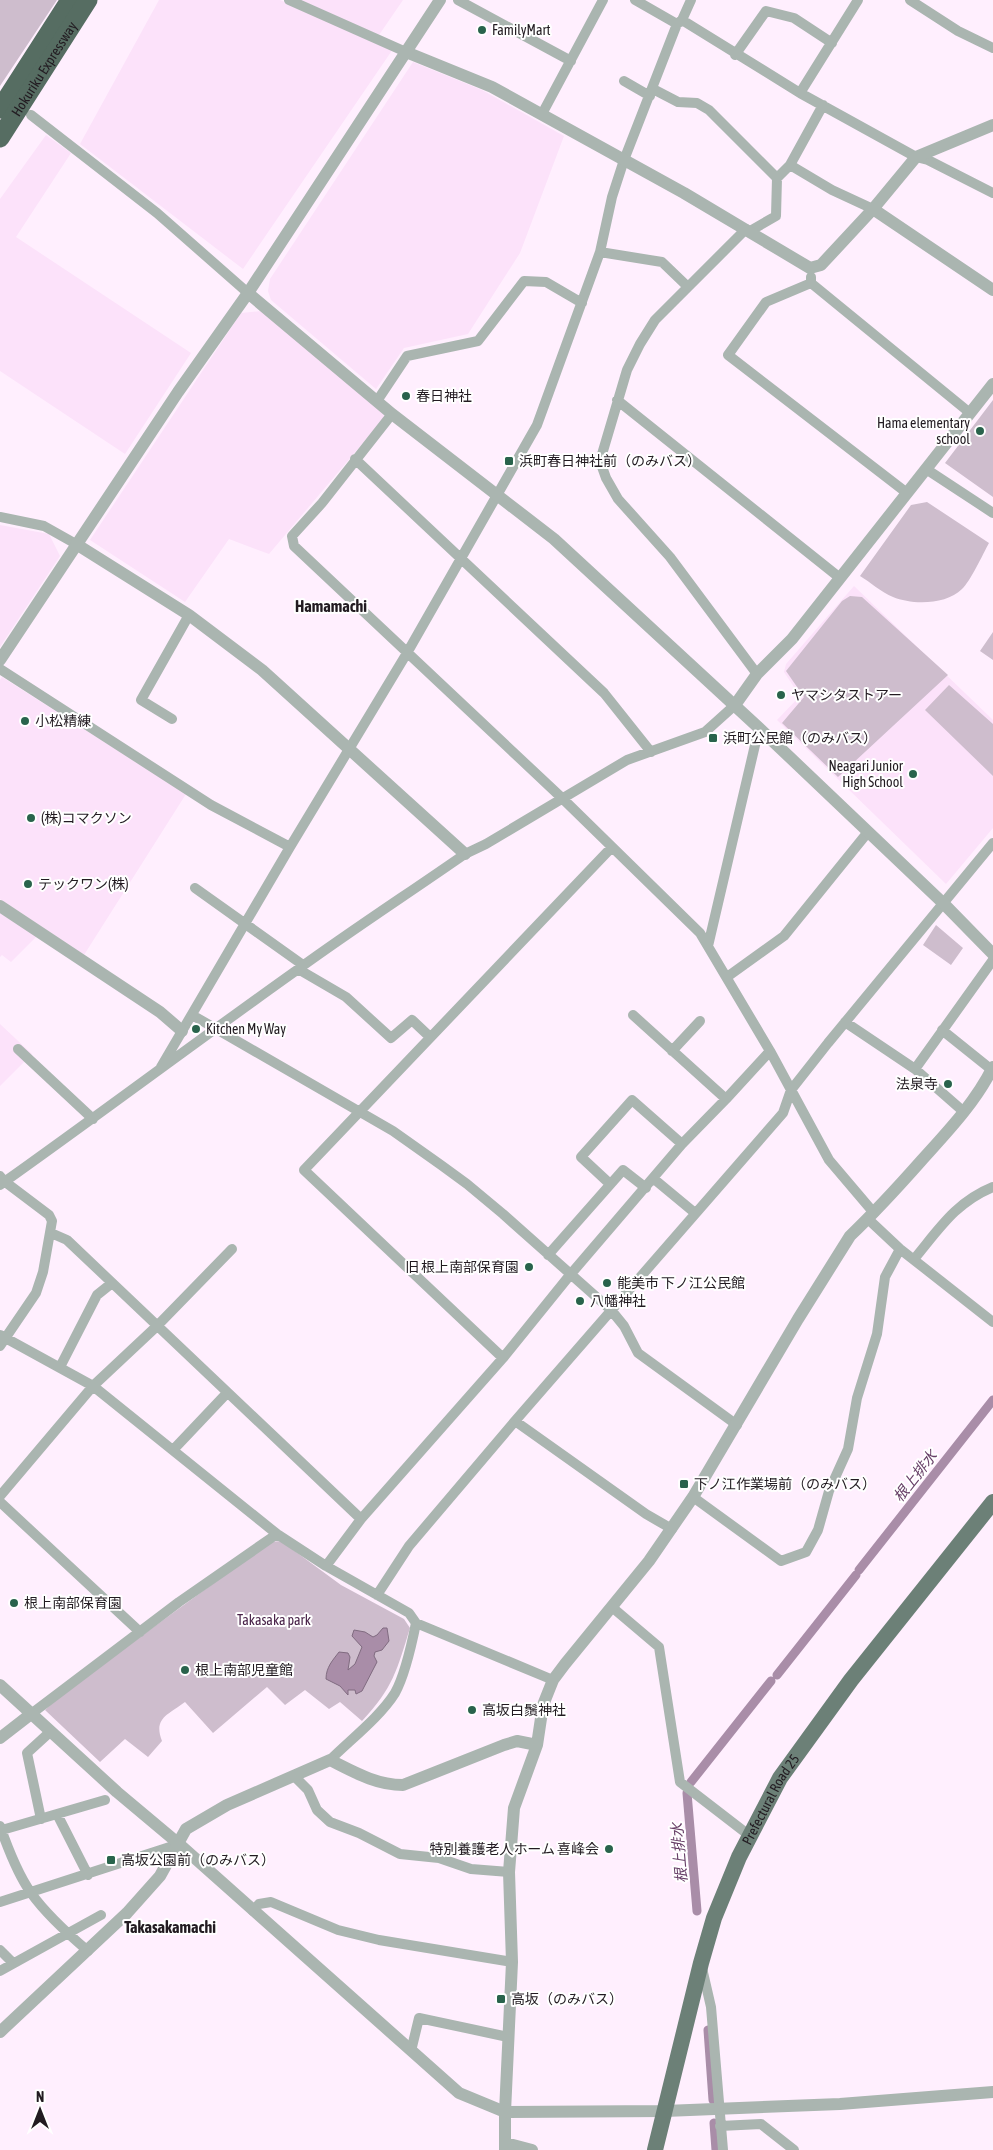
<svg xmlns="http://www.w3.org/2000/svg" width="993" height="2150" font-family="'Asap Condensed','Noto Sans JP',sans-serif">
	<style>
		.built { fill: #fce2fa }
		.green { fill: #cebdcd }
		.water { fill: #a98da8; stroke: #806b80 }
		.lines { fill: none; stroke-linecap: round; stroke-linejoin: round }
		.canal { stroke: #a98da8; stroke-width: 9 }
		.minor { stroke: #aab5b0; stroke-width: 10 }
		.tertiary { stroke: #aab5b0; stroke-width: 12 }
		.primary { stroke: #6c8077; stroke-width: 16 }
		.motorway { stroke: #566d62; stroke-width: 19 }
		.poi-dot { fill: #29634c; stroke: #fff; stroke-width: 2 }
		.labels { text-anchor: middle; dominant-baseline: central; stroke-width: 4; stroke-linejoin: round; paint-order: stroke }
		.poi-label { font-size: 14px; fill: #221b21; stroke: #fff; text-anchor: start }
		.street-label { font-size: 14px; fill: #221b21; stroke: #fff }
		.park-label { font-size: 14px; fill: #492349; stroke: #fff }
		.water-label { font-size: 15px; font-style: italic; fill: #673f67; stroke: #fff }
		.quarter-label { font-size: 16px; font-weight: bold; fill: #221b21; stroke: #fff }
	</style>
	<rect width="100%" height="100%" fill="#ffeffe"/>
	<!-- built -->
	<path class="built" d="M159 0H280L393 49 243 269 80 144Z
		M299 0H403L379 35Z
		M413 62 482 90 564 136 520 253 468 334 404 348 376 389 271 300 268 291 270 279Z
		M46 135 71 153 16 237 191 353 125 454 0 371V199Z
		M262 311 383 408 384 418 269 554 229 539 185 602 90 540 241 313Z
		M0 525 49 534 60 556 0 647Z
		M854 586 993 720V828L946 884 777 720 800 696 784 672 786 664Z
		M2 677 186 794 84 955 0 899V680Z
		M0 913 37 936 11 962 2 955 0 957Z
		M0 1024 32 1054 0 1086Z"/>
	<!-- green -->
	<path class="green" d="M0 0H57L0 86Z
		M993 400V497L945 463Z
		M927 502 989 543C983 554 970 582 962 589 946 605 912 605 893 597 881 592 870 582 860 576L911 505Z
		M850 596 862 597 948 675 838 777 782 723 804 697 786 671 842 601Z
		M993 632V660L980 651Z
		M949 685 993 724V776L925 710Z
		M936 925 963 948 951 965 923 945Z
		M281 1541 341 1585 404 1619 410 1628C397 1670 393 1688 362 1721L340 1702 329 1709 305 1690 285 1705 267 1687 213 1733 185 1702C168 1715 153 1718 162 1741L148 1757 125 1739 100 1762 45 1710 62 1694 270 1542Z"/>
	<!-- water -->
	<path class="water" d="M383 1628H387L389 1641 382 1650 375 1652 374 1656 377 1662 362 1691 356 1694 355 1690H348V1695L340 1686 326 1679C326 1667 333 1660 339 1652L348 1653 350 1657 348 1670 355 1664 362 1647 352 1636 354 1630 365 1632 373 1637 377 1635Z"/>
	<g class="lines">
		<!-- canal -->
		<path class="canal" d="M859 1570 993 1400
			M777 1675 856 1575
			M691 1782 771 1681
			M687 1793 697 1911
			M708 2030 713 2100
			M714 2123 716 2150"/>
		<!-- minor -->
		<path class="minor" d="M289 0 406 52
			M458 0 571 61
			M635 0 677 24
			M910 0 958 31 993 48
			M682 20 800 93 916 157 928 160 993 193
			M735 55 766 11 794 18 832 43
			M624 81 650 96
			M653 89 678 102 697 103 709 110 777 178
			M800 93 858 0
			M542 114 603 0
			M31 115 157 213 248 293
			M790 165 832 190 873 209
			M746 229 655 320 640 344 627 370 600 461 606 478 618 499 670 557 757 674
			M750 231 776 216 777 178 790 165 823 105
			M600 252 662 262 687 286
			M811 277V283L970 413
			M811 283 766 302 728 355 907 493
			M617 400 840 578
			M377 401 407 356 478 341 524 281 546 282 582 303
			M392 414 322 503 292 536 294 546 563 799 700 933 770 1051 829 1160 874 1213
			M355 459 604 693 651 752
			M926 469 993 513
			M0 517 44 526 76 544
			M0 669 211 805 290 847
			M172 719 141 700 189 615
			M195 888 303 965
			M708 946 759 728
			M298 969 346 997 391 1038 412 1020 430 1037
			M727 977 784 936 868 832
			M192 1015 393 1131 441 1165 467 1184 503 1214 611 1310 624 1326 638 1353 737 1425
			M633 1015 726 1099
			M845 1022 915 1069 964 1112
			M942 1030 992 1070
			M18 1049 93 1119
			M672 1051 700 1021
			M161 1067 290 847 407 653 537 425 600 252 612 197 624 160 677 24 682 20 691 0
			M915 1069 993 960
			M0 1176 4 1181 49 1215 52 1221 43 1272 36 1293 0 1346
			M654 1179 695 1213
			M610 1184 581 1157 632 1100 682 1144
			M0 1185C100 1114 197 1041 297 970 352 930 409 893 465 854L486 844 627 760 705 732 735 705
			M868 1219 900 1249 993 1322
			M51 1233 67 1240 361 1519
			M548 1255 623 1170 646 1188
			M915 1258C939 1229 956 1202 993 1187
			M0 1335 93 1386 277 1534 326 1566 409 1613 416 1623 553 1680
			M503 1358 304 1170 612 847
			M60 1367 97 1295 112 1283
			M515 1421 646 1514 672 1529
			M173 1450 227 1393
			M0 1496 93 1386 157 1326 232 1249
			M693 1497 781 1561 806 1552 818 1530 829 1491 848 1449 857 1398 877 1334 885 1277 900 1249
			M0 1502 140 1632
			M326 1566 361 1519 503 1358 570 1275 682 1144 726 1099 770 1051
			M377 1595 409 1546 515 1421 783 1113 791 1090 828 1043 993 843
			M613 1608 659 1647 680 1782 750 1836
			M31 1714 179 1602 277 1534
			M330 1760C350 1740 380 1717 395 1693 405 1675 412 1643 416 1623
			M294 1776 308 1790 317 1810 330 1822 359 1833 400 1854 439 1858 471 1869 509 1872
			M57 1814 88 1875
			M41 1819 27 1753 50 1732
			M0 1826C8 1849 17 1873 31 1893 46 1914 68 1934 88 1951
			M2 1830 105 1800
			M0 1902 179 1844
			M253 1911 259 1904 271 1902 338 1930 379 1940 512 1962
			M0 1950 13 1963
			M702 1968 711 2007 723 2150
			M0 1971 101 1915
			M411 2051 419 2018 508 2037
			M720 2126 761 2124 794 2150"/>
		<!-- tertiary -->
		<path class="tertiary" d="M406 52 492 87 684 193 810 268 821 265 873 209 916 157 993 125
			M873 209 993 290
			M248 293 392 414 554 539 759 728 944 904 993 954
			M76 544 189 615 262 670 465 854
			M0 660 178 392 248 293 440 0
			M735 705 757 674 792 639 993 384
			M0 906 160 1012 182 1031
			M0 1685 117 1792 179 1844 459 2093 505 2112 665 2111 840 2104 993 2092
			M0 1738 31 1714
			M0 2032 127 1913 160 1876 186 1829 227 1805 330 1760C354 1772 376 1785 403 1785L504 1745 517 1741 537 1745
			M505 2143 532 2150
			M505 2150V2112L512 1962 509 1872 514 1808 537 1745 543 1705 553 1680 565 1664 649 1561 693 1497 798 1319 850 1236C875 1212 898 1187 921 1161 948 1131 975 1103 993 1067"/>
		<!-- primary -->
		<path class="primary" id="s1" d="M655 2150 701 1963 714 1918 739 1857 780 1778 851 1680 993 1502"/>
		<!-- motorway -->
		<g class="motorway">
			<path d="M0 109 70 0"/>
			<path id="s2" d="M0 138 88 0"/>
		</g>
	</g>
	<!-- markers -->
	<g class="poi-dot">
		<circle cx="482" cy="30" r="5"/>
		<circle cx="406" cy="396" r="5"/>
		<circle cx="980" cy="431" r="5"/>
		<rect x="504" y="456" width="10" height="10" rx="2.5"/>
		<circle cx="781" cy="695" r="5"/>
		<circle cx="25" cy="721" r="5"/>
		<rect x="708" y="733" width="10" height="10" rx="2.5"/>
		<circle cx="913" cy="774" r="5"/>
		<circle cx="31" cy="818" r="5"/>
		<circle cx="28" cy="884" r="5"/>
		<circle cx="196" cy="1029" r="5"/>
		<circle cx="948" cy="1084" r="5"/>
		<circle cx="529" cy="1267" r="5"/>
		<circle cx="607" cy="1283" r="5"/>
		<circle cx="580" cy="1301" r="5"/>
		<rect x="679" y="1479" width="10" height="10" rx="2.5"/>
		<circle cx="14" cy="1603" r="5"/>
		<circle cx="185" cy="1670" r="5"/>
		<circle cx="472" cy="1710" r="5"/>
		<circle cx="609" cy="1849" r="5"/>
		<rect x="106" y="1855" width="10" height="10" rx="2.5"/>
		<rect x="496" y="1994" width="10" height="10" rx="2.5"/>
	</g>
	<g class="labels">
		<!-- poi labels -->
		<g class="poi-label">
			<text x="492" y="30">FamilyMart</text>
			<text x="416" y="396">春日神社</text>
			<text x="970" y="423" text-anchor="end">Hama elementary<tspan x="970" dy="16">school</tspan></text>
			<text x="519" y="461">浜町春日神社前（のみバス）</text>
			<text x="791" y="695">ヤマシタストアー</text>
			<text x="35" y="721">小松精練</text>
			<text x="723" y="738">浜町公民館（のみバス）</text>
			<text x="903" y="766" text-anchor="end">Neagari Junior<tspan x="903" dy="16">High School</tspan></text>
			<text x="41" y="818">(株)コマクソン</text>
			<text x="38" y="884">テックワン(株)</text>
			<text x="206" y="1029">Kitchen My Way</text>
			<text x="938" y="1084" text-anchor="end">法泉寺</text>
			<text x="519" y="1267" text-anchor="end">旧 根上南部保育園</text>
			<text x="617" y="1283">能美市 下ノ江公民館</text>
			<text x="590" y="1301">八幡神社</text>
			<text x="694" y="1484">下ノ江作業場前（のみバス）</text>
			<text x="24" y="1603">根上南部保育園</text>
			<text x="195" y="1670">根上南部児童館</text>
			<text x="482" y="1710">高坂白鬚神社</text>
			<text x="599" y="1849" text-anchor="end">特別養護老人ホーム 喜峰会</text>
			<text x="121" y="1860">高坂公園前（のみバス）</text>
			<text x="511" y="1999">高坂（のみバス）</text>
		</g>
		<!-- street labels -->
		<g class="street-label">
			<text stroke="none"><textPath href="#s2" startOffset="82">Hokuriku Expressway</textPath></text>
			<text stroke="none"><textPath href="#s1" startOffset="371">Prefectural Road 25</textPath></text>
		</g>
		<!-- park labels -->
		<g class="park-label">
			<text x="274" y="1620">Takasaka park</text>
		</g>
		<!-- water labels -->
		<g class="water-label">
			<text transform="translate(915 1476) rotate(-52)">根上排水</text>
			<text transform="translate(679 1853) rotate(-95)">根上排水</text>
		</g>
		<!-- quarter labels -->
		<g class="quarter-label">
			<text x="331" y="606">Hamamachi</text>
			<text x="170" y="1927">Takasakamachi</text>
		</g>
	</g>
	<!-- north arrow -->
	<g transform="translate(40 2110)" stroke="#ffffff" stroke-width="4" paint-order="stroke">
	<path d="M0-4L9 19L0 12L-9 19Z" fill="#221b21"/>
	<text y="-8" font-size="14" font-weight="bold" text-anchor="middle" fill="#221b21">N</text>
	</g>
</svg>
